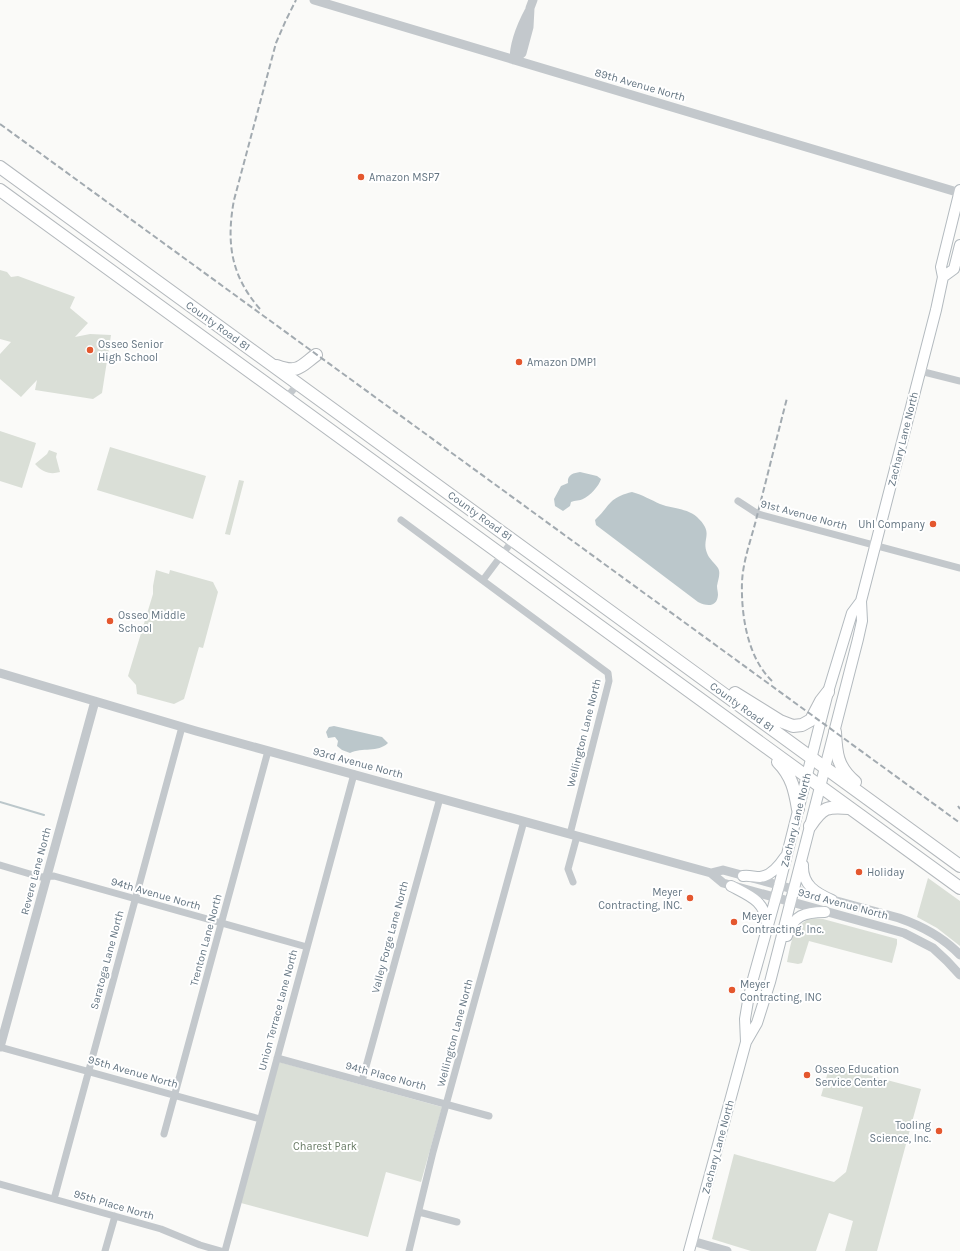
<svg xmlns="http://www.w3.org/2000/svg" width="960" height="1251" font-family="Karla,sans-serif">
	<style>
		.green { fill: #dadfd7 }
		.water { fill: #bbc7cb }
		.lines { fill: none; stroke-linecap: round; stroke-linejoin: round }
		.stream { stroke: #bbc7cb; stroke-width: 2 }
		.secondary-casing { stroke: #b3babf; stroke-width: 12 }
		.trunk-casing { stroke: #b4b9bd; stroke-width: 14 }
		.minor { stroke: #c3c8cc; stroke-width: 7 }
		.tertiary { stroke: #c3c8cc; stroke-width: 9 }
		.secondary { stroke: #fff; stroke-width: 10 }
		.trunk { stroke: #fff; stroke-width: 12 }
		.rail { stroke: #a2aab0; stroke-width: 2; stroke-dasharray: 6 3; stroke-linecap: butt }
		.poi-dot { fill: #e4572e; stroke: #fff; stroke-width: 1.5 }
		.labels { text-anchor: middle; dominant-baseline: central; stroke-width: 4; stroke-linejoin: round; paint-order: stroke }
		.street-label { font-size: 11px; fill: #657683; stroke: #fff }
		.poi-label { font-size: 11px; fill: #657683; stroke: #fff; text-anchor: start }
		.park-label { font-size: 11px; fill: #687a64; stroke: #fff }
	</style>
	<rect width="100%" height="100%" fill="#fafaf8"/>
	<!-- green -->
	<path class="green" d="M0 270 7 272 11 277 18 276 75 297 70 308 88 323 75 337 90 334 111 335 102 393 93 399 35 390 37 380 21 397 0 379V354L11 342 0 339Z
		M0 431 36 443 22 488 0 481Z
		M110 447 206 476 193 519 97 490Z
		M49 450 57 453 56 457 60 472C50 475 42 472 35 464L47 454Z
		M239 480 244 481 230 535 225 534Z
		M156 570 169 574 170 570 213 582 218 592 203 648 199 647 184 699 174 704 137 694 136 685 128 676 153 594V586Z
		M928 878 960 901V946L937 928 917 917Z
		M811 918 823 919 897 939V944L892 963 809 941 802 963 798 964 787 962C791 944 792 926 811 918Z
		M279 1062 442 1107 421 1182 386 1172 368 1237 241 1203Z
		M830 1065 921 1089 877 1251H845L853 1221 829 1213 816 1251H751L712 1239 734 1154 834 1182 846 1172 863 1107 821 1096Z"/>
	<!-- water -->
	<path class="water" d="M580 472 597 476 601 479C599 486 590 496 583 499 580 501 575 500 571 502L570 506 563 511 555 506 554 499 561 486 568 483C567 475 573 473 580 472Z
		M632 492C643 495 651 500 660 504 673 509 687 508 697 517 715 534 701 538 707 553 709 559 715 563 718 568 721 573 718 580 717 586 717 589 718 592 718 595 717 608 706 606 698 602L596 525 595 520C611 505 608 498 632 492Z
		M334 726 382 737 388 743C378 753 362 747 350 753L342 750 337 746 338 741 335 737 328 738 326 732 329 727Z"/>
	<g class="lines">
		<!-- stream -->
		<path class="stream" d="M0 802 44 815"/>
		<!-- secondary casing -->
		<g class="secondary-casing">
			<path id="secondary" d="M943 277 954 269 960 245
				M803 865C802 885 816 893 832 900
				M743 876C749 875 754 877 760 877 771 876 779 866 785 857
				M731 886C750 896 765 901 767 924
				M787 936C793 915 805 912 825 912
				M746 1042 745 1019 748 1001 753 979 779 886 828 692 852 613 861 601
				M689 1251 746 1042 757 1023 770 982 858 639 862 621 861 601 936 310 943 277 941 267 960 190"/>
		</g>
		<!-- trunk casing -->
		<g class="trunk-casing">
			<path id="trunk" d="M0 167 960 866
				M0 190 960 888
				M277 366C298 374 301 366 316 355
				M735 693 780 721 793 726 802 725 811 720 821 701 828 692
				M835 732C836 753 837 767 855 782
				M778 762C792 776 795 791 798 809
				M810 826C823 807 827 806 849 808"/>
		</g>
		<!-- minor -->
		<path class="minor" d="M920 371 960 381
			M286 398 298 384
			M738 501 758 514 960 568
			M401 520 608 673 609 681 570 834
			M483 580 513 540
			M0 865 40 877 54 876 307 947
			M573 882 568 869 577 836
			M0 1047 260 1119
			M277 1058 489 1116
			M362 1081 440 798
			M164 1134 268 751
			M0 1184 161 1229 200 1245 221 1251
			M54 1199 182 727
			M419 1212 457 1222
			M105 1251 115 1216
			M225 1251 354 774
			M409 1251 433 1152 524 821"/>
		<!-- tertiary -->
		<path class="tertiary" d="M314 0 960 193
			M514 60 522 53 529 27 530 8 533 0
			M514 60C514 42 521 26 529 11
			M0 673 196 731 711 873 723 883 904 933 933 948 947 961 960 975
			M711 873 723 870 899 918C922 926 943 937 960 955
			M0 1047 95 701
			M692 1241 727 1251"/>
		<!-- secondary -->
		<use href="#secondary" class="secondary"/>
		<!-- trunk -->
		<use href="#trunk" class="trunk"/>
		<!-- rail -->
		<path class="rail" d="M0 124 960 823
			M260 309C231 276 226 243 234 200L276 43 286 20 296 0
			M772 681C747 657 741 614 742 582 743 560 752 537 757 516 767 477 777 437 787 398
			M958 806 960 809"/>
	</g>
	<!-- markers -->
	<g class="poi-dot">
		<circle cx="361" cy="177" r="4"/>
		<circle cx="90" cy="350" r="4"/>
		<circle cx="519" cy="362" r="4"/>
		<circle cx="933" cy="524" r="4"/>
		<circle cx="110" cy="621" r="4"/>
		<circle cx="859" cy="872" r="4"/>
		<circle cx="690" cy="898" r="4"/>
		<circle cx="734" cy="922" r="4"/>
		<circle cx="732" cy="990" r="4"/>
		<circle cx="807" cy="1075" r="4"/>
		<circle cx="939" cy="1131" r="4"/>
	</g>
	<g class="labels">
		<!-- street labels -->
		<g class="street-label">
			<text transform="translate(640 85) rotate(16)">89th Avenue North</text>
			<text transform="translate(218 326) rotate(36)">County Road 81</text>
			<text transform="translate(903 439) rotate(-76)">Zachary Lane North</text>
			<text transform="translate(804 515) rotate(15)">91st Avenue North</text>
			<text transform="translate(480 516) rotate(36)">County Road 81</text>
			<text transform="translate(742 707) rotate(36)">County Road 81</text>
			<text transform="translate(584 733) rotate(-76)">Wellington Lane North</text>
			<text transform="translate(358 763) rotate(15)">93rd Avenue North</text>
			<text transform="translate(796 820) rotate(-76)">Zachary Lane North</text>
			<text transform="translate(36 871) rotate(-75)">Revere Lane North</text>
			<text transform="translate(156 894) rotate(16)">94th Avenue North</text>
			<text transform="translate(843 904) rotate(15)">93rd Avenue North</text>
			<text transform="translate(390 937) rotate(-75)">Valley Forge Lane North</text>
			<text transform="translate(206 940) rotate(-75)">Trenton Lane North</text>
			<text transform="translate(107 960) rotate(-75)">Saratoga Lane North</text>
			<text transform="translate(278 1010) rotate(-75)">Union Terrace Lane North</text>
			<text transform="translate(455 1033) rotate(-75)">Wellington Lane North</text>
			<text transform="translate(133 1072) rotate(16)">95th Avenue North</text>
			<text transform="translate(386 1076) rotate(15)">94th Place North</text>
			<text transform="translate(718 1147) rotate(-75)">Zachary Lane North</text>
			<text transform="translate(114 1205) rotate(16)">95th Place North</text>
		</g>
		<!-- poi labels -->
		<g class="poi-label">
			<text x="369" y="177">Amazon MSP7</text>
			<text x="98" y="344">Osseo Senior<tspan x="98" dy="13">High School</tspan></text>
			<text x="527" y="362">Amazon DMP1</text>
			<text x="925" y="524" text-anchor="end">Uhl Company</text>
			<text x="118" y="615">Osseo Middle<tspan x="118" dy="13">School</tspan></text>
			<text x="867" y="872">Holiday</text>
			<text x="682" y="892" text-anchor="end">Meyer<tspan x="682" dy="13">Contracting, INC.</tspan></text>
			<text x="742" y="916">Meyer<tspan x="742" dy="13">Contracting, Inc.</tspan></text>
			<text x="740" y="984">Meyer<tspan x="740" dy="13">Contracting, INC</tspan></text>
			<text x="815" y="1069">Osseo Education<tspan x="815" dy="13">Service Center</tspan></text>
			<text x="931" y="1125" text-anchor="end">Tooling<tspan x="931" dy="13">Science, Inc.</tspan></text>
		</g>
		<!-- park labels -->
		<g class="park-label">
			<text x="325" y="1146">Charest Park</text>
		</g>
	</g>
</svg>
